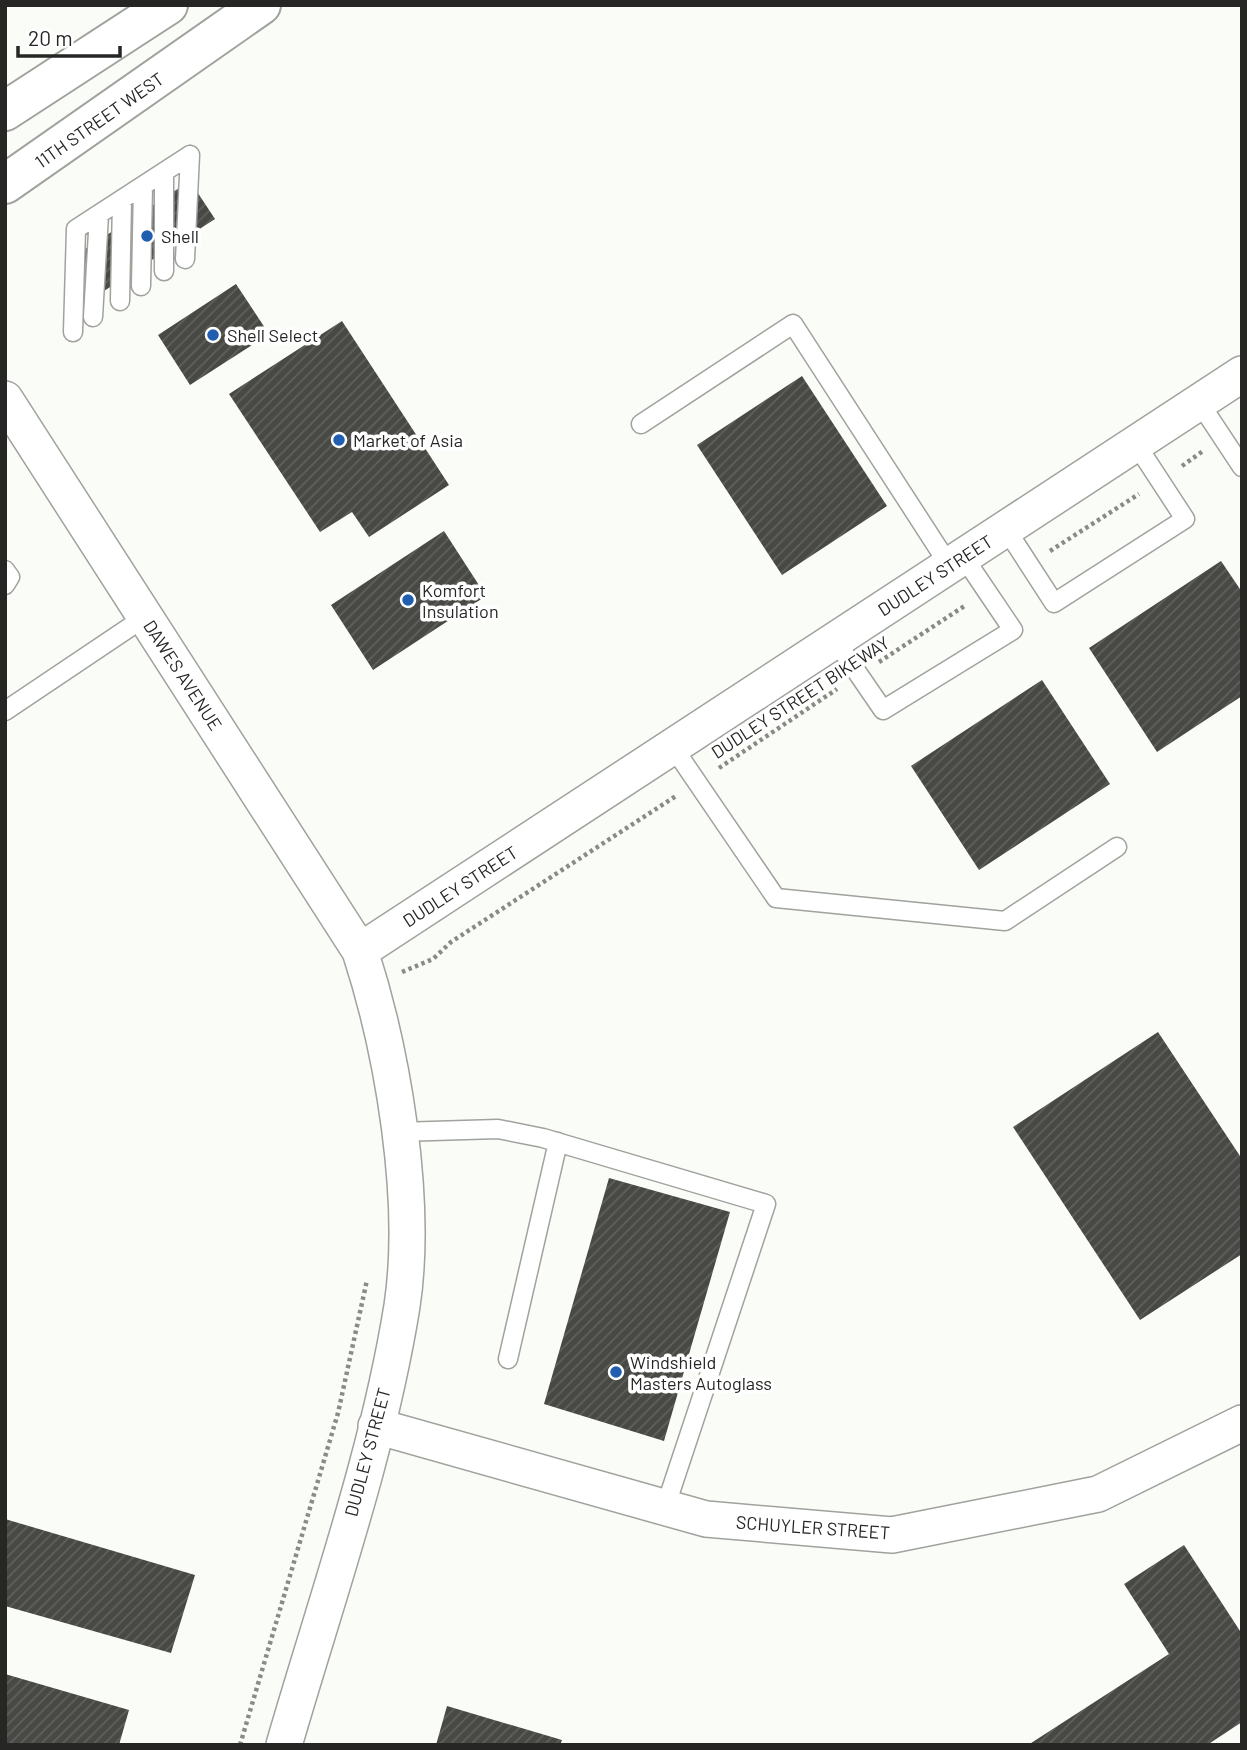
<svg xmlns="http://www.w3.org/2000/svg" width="1247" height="1750" font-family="Barlow,sans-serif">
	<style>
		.building { fill: url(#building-hatch) }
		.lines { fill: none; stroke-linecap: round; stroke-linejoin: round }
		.service-casing { stroke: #a0a29d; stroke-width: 21 }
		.minor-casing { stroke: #a0a29d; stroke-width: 38 }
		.secondary-casing { stroke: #a0a29d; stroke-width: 42 }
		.path { stroke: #8a8b87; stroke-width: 4.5; stroke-dasharray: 3.5 3.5; stroke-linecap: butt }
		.service { stroke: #fff; stroke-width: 18 }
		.minor { stroke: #fff; stroke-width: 35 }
		.secondary { stroke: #fff; stroke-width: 38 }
		.poi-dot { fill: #215eaf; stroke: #fff; stroke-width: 2.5 }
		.labels { text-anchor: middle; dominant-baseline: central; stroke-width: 7; stroke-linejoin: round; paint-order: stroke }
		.street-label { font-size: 18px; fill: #262624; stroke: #fff }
		.poi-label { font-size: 18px; fill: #262624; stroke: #fff; text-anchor: start }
	</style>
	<defs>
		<pattern id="building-hatch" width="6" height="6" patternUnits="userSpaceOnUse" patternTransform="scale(1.75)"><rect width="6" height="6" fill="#484945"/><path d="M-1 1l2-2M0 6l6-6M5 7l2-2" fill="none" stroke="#60605d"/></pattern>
	</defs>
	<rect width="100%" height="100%" fill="#fafcf7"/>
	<!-- building -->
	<path class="building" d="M190 181 215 219 104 291 79 253Z
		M236 284 269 334 190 385 158 335Z
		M342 321 449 485 369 537 352 512 320 532 229 394Z
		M802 376 887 506 782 575 697 445Z
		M444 531 486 596 373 670 331 605Z
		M1221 561 1242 592V696L1157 752 1089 648Z
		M1042 680 1110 784 979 870 911 766Z
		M1158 1032 1242 1159V1254L1140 1320 1013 1127Z
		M609 1178 730 1212 664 1441 544 1404Z
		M5 1519 195 1575 171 1653 5 1606Z
		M1184 1545 1242 1634V1722L1207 1745H1028L1169 1654 1124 1584Z
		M5 1674 129 1710 119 1745H5Z
		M447 1706 562 1740 560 1745H436Z"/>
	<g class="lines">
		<!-- service casing -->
		<g class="service-casing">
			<path id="service" d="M185 259 190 155
				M164 271V172
				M141 286 143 186
				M120 301 122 200
				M93 317 99 215
				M73 332 76 229 190 155
				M1199 402 1242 467
				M641 424 793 324 949 565
				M1006 529 1054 603 1185 519 1136 444
				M5 570 10 577 5 585
				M835 640 883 710 1013 630 963 556
				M5 711 145 617
				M673 747 776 898 1005 921 1117 847
				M399 1132 498 1129 543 1138 766 1204 665 1508
				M508 1359 558 1142"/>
		</g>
		<!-- minor casing -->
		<g class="minor-casing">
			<path id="minor" d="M5 399 360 951C393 1052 418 1200 402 1306 378 1455 326 1600 284 1745
				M360 951 1242 374
				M376 1426 706 1519 892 1535 1098 1494 1242 1423"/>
		</g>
		<!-- secondary casing -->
		<g class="secondary-casing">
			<path id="secondary" d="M5 111 168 5
				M5 184 261 5"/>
		</g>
		<!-- path -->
		<path class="path" d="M1182 466 1203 451
			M1050 551 1139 494
			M879 662 966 605
			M719 768 837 689
			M402 972 433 959 451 942 676 796
			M240 1745 338 1413 367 1280"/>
		<!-- service -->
		<use href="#service" class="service"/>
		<!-- minor -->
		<use href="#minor" class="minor"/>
		<!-- secondary -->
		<use href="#secondary" class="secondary"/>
	</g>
	<!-- markers -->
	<g class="poi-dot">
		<circle cx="147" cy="236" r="7"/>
		<circle cx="213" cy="335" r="7"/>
		<circle cx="339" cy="440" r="7"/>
		<circle cx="408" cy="600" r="7"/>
		<circle cx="616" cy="1372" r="7"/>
	</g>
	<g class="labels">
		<!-- street labels -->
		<g class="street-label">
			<text transform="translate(99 120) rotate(-35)">11TH STREET WEST</text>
			<text transform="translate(935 575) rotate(-33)">DUDLEY STREET</text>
			<text transform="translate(183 675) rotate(57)">DAWES AVENUE</text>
			<text transform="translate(800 697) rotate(-33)">DUDLEY STREET BIKEWAY</text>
			<text transform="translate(460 886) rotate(-33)">DUDLEY STREET</text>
			<text transform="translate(367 1452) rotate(-75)">DUDLEY STREET</text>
			<text transform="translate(813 1527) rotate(4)">SCHUYLER STREET</text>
		</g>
		<!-- poi labels -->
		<g class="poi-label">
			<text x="161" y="236">Shell</text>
			<text x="227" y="335">Shell Select</text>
			<text x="353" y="440">Market of Asia</text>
			<text x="422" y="590">Komfort<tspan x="422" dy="21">Insulation</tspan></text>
			<text x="630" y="1362">Windshield<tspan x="630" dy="21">Masters Autoglass</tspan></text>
		</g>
	</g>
	<!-- border -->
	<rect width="1247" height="1750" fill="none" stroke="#262624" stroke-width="14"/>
	<!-- scale -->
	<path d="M18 46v10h102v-10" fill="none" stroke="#262624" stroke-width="3.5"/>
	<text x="28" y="46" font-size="21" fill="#262624" stroke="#ffffff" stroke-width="5" paint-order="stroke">20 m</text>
</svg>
